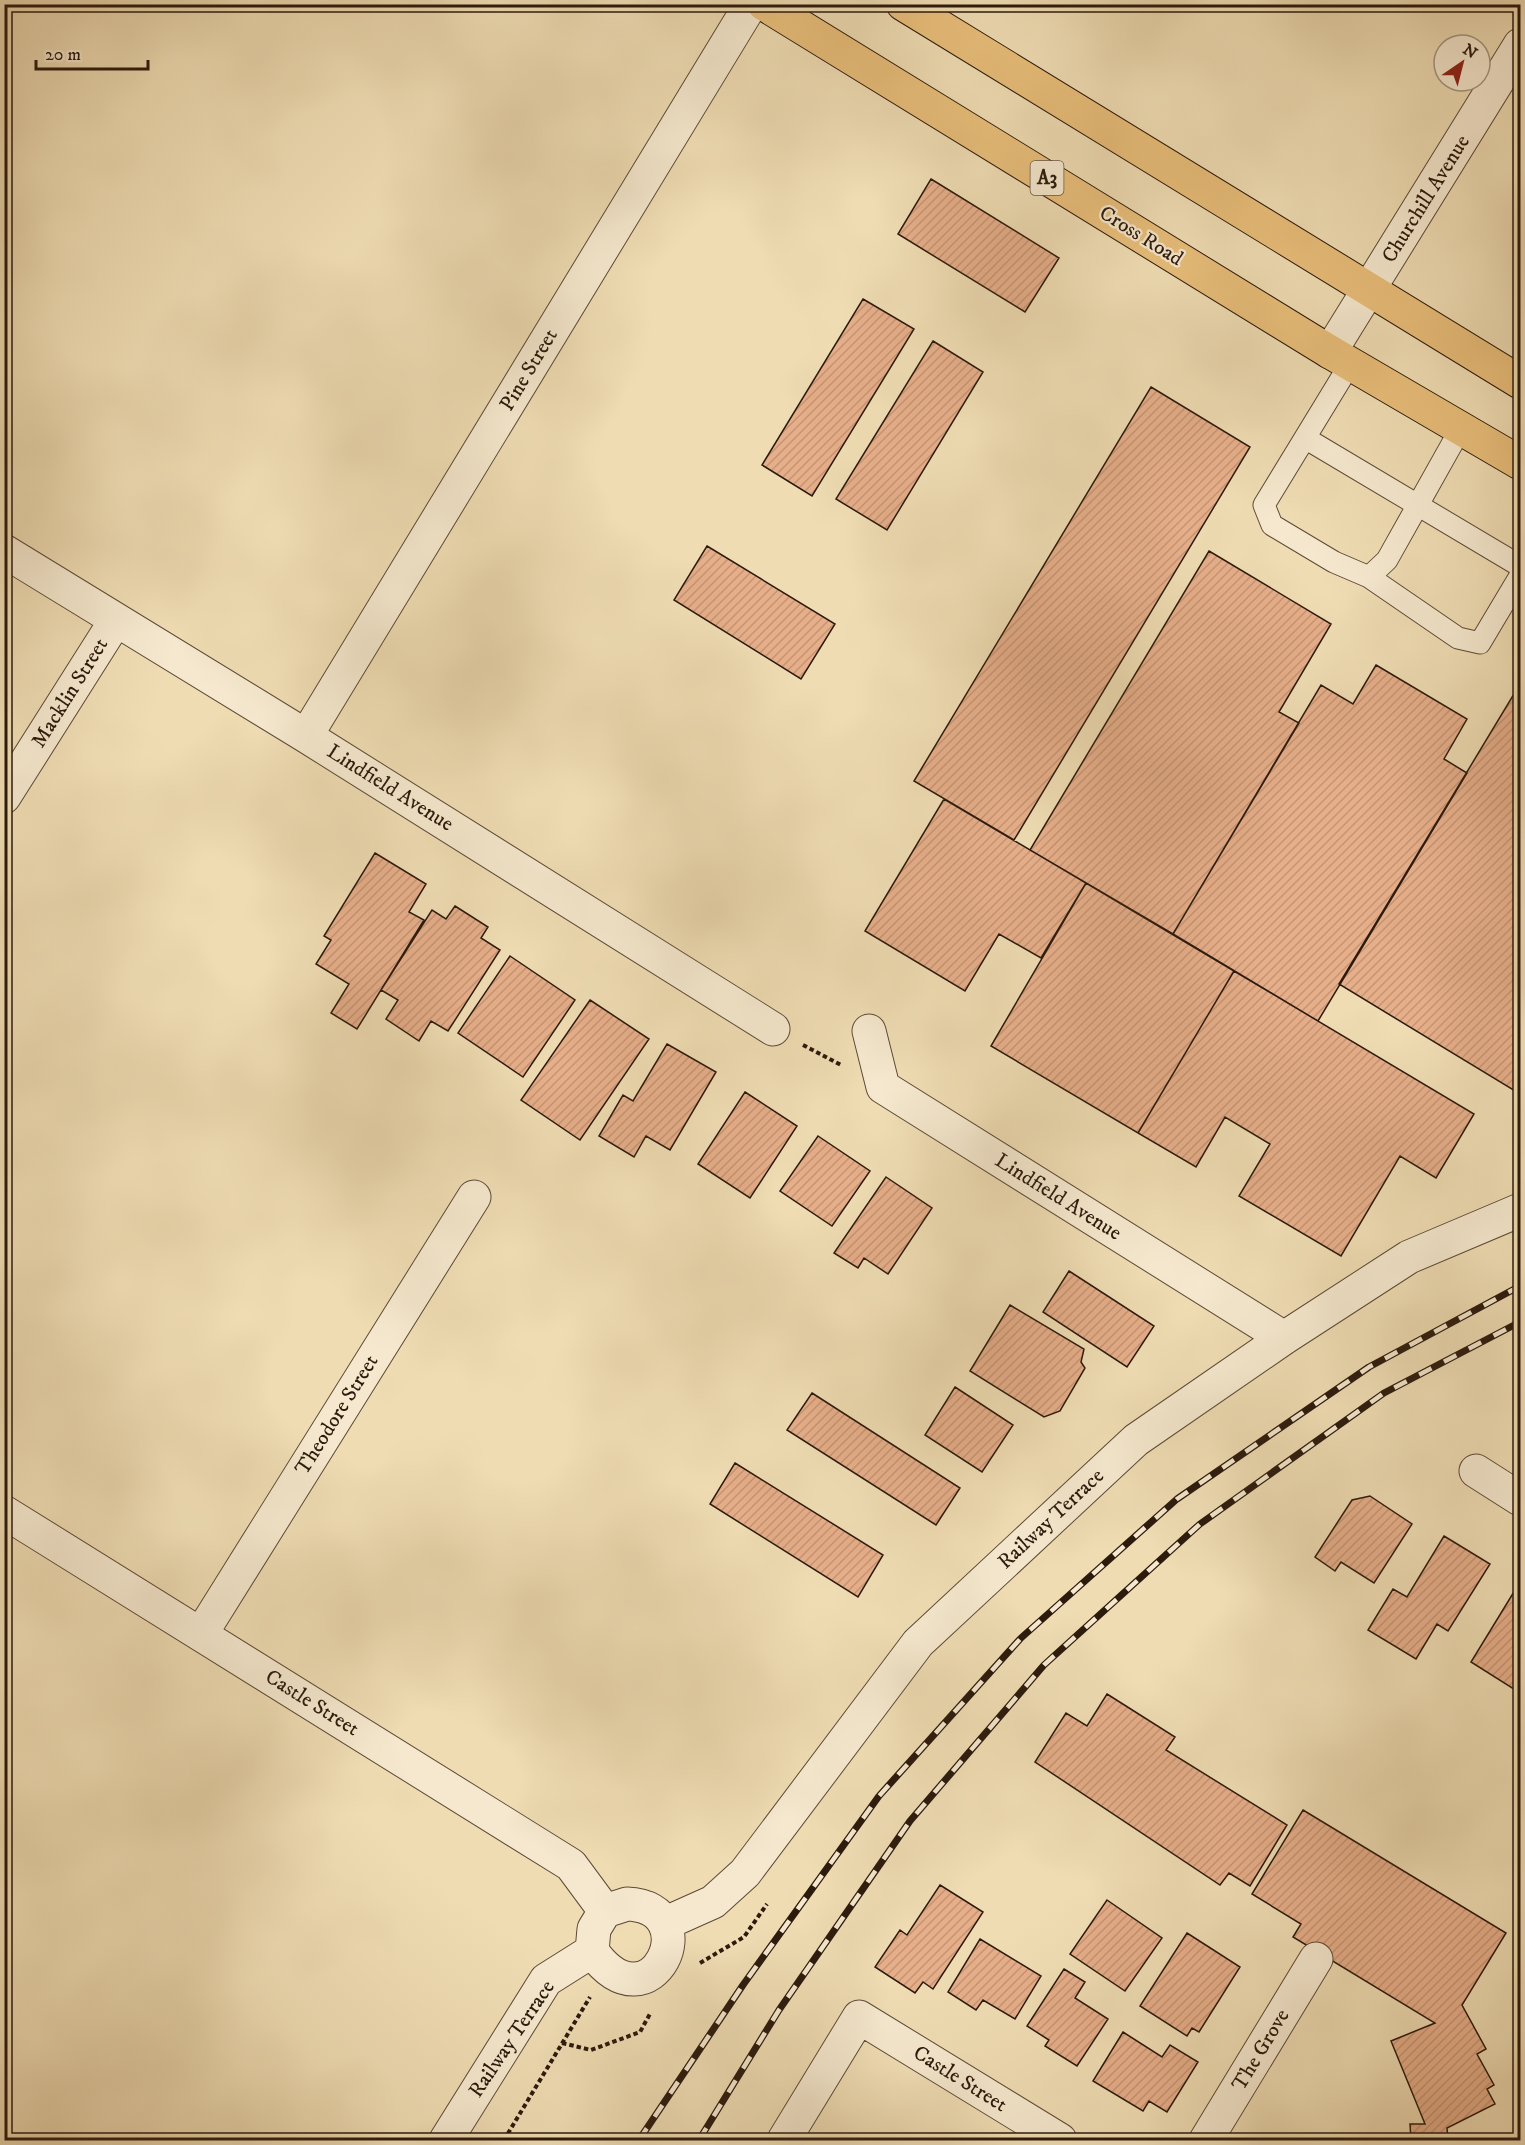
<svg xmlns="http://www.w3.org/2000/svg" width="1525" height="2145" font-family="'IM FELL DW Pica',serif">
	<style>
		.building { fill: url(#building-hatch); stroke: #2c1a0d; stroke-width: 1.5 }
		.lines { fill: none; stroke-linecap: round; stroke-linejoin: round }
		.lane-casing { stroke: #5d4a36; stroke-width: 23 }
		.street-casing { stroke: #5d4a36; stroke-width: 35 }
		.highway-casing { stroke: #2c1a0d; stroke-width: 35 }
		.path { stroke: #2c1a0d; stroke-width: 4; stroke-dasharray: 4.5 3; stroke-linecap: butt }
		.lane { stroke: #f5e8ce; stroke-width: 21 }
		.street { stroke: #f5e8ce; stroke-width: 33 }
		.highway { stroke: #e8be7a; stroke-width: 33 }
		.rail-casing { stroke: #2c1a0d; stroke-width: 7 }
		.rail { stroke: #f5e8ce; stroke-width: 4.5; stroke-dasharray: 14; stroke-linecap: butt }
		.labels { text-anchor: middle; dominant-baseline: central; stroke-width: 4.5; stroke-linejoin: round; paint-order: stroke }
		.shield { fill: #f5e8ce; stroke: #685847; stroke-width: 1.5 }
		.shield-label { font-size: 20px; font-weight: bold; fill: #2c1a0d }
		.street-label { font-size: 21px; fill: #2c1a0d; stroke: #f5e8ce }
	</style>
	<defs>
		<pattern id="building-hatch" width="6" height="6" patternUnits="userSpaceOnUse" patternTransform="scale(1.5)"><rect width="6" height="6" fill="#e6ae89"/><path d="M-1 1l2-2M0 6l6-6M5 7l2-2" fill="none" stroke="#c59575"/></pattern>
	</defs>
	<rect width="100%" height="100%" fill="#efdcb3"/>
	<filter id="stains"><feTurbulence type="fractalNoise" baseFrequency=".00333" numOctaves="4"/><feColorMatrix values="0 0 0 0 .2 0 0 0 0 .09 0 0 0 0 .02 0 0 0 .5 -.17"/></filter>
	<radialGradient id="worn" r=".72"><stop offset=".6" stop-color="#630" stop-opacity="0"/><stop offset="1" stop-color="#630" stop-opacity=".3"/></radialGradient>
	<!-- building -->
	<path class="building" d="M931 179 1059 258 1025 312 898 234Z
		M863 299 914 329 812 496 762 465Z
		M933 341 983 372 887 530 836 499Z
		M1151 387 1250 447 1014 840 914 781Z
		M707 546 835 624 801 679 674 600Z
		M1209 551 1331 624 1279 712 1299 723 1173 934 1030 850Z
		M1376 665 1467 719 1444 759 1467 773 1318 1021 1173 934 1321 685 1353 704Z
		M1520 684V1094L1339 984Z
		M944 799 1086 883 1041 958 999 934 965 991 865 931Z
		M375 853 426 884 409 912 424 920 357 1029 331 1013 349 984 316 964 331 940 324 936Z
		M1086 883 1234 971 1138 1133 991 1046Z
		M455 906 488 927 481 938 500 950 448 1031 431 1021 419 1041 386 1019 398 1000 381 990 432 910 446 919Z
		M510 956 575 1000 523 1077 458 1033Z
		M1234 971 1474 1114 1436 1178 1400 1156 1341 1256 1239 1196 1270 1144 1225 1117 1196 1167 1138 1133Z
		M590 1000 649 1039 580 1140 521 1100Z
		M667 1044 716 1072 670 1150 646 1136 634 1157 599 1136 623 1095 633 1101Z
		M745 1092 797 1126 750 1198 698 1164Z
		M818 1136 870 1171 832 1226 780 1191Z
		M886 1177 932 1208 888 1274 864 1258 858 1268 834 1253Z
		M1069 1271 1154 1326 1127 1367 1043 1312Z
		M1010 1305 1084 1349 1081 1362 1085 1368 1060 1411 1044 1417 970 1371Z
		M955 1387 1013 1425 982 1472 925 1435Z
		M812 1393 960 1488 936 1525 787 1430Z
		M735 1463 883 1555 858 1597 710 1504Z
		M1370 1496 1412 1524 1374 1583 1341 1562 1335 1571 1315 1557 1352 1500Z
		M1444 1536 1490 1564 1448 1631 1437 1624 1416 1659 1368 1630 1393 1589 1407 1597Z
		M1520 1582V1693L1471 1662Z
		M1107 1694 1175 1737 1166 1750 1287 1825 1250 1886 1229 1873 1220 1885 1035 1762 1066 1713 1087 1726Z
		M1303 1810 1506 1933 1462 2005 1486 2049 1477 2054 1494 2085 1487 2089 1495 2104 1447 2128 1448 2140H1411L1410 2124H1425L1391 2041 1435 2023 1293 1937 1301 1924 1252 1894Z
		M940 1885 983 1912 933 1989 923 1982 915 1993 875 1967 900 1930 907 1935Z
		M1107 1900 1162 1938 1125 1991 1070 1954Z
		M1187 1933 1240 1967 1199 2032 1192 2028 1187 2036 1140 2006Z
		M980 1939 1041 1976 1015 2019 983 2000 976 2010 948 1992Z
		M1064 1969 1085 1982 1075 1998 1108 2019 1077 2066 1045 2046 1049 2040 1027 2026Z
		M1123 2032 1162 2057 1170 2045 1198 2062 1167 2112 1149 2101 1143 2111 1093 2081Z"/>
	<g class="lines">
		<!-- lane casing -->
		<g class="lane-casing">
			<path id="lane" d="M1350 364 1264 505 1272 525 1334 562 1369 577 1387 560 1461 428
				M1305 438 1520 566
				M1369 577 1458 638 1480 643 1520 576"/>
		</g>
		<!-- street casing -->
		<g class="street-casing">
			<path id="street" d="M1330 352 1520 45
				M4 551 306 736 773 1029
				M306 736 751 4
				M4 797 116 620
				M869 1031 883 1087 1284 1338
				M1476 1471 1520 1499
				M4 1512 571 1865 605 1911
				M201 1634 474 1197
				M627 1904C710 1907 651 2034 592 1951L594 1929 605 1911Z
				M666 1923 713 1902 745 1873 918 1643 1136 1440 1284 1338 1409 1257 1520 1210
				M446 2140 546 1980 592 1951
				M784 2140 859 2017 1060 2140
				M1206 2140 1316 1959"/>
		</g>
		<!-- highway casing -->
		<g class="highway-casing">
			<path id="highway" d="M764 4 1330 352 1520 463
				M903 4 1520 382"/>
		</g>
		<!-- path -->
		<path class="path" d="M803 1045 841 1065
			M700 1963 744 1937 767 1904
			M562 2043 591 2050 640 2032 651 2012
			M504 2140 590 1997"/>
		<!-- lane -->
		<use href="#lane" class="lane"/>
		<!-- street -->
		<use href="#street" class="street"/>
		<!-- highway -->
		<use href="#highway" class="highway"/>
		<!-- rail casing -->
		<g class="rail-casing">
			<path id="rail" d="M639 2140 743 1985 879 1796 1021 1638 1177 1499 1369 1367 1520 1286
				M699 2140 779 2010 910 1821 1044 1665 1200 1524 1384 1393 1520 1322"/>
		</g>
		<!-- rail -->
		<use href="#rail" class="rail"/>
	</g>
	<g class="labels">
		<!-- shield labels -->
		<rect class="shield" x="1030.5" y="161" width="33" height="34" rx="4.5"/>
		<g class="shield-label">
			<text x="1047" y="178">A3</text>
		</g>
		<!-- street labels -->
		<g class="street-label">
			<text transform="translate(1426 199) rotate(-58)">Churchill Avenue</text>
			<text transform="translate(1141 236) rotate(32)">Cross Road</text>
			<text transform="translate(529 370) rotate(-59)">Pine Street</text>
			<text transform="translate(70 693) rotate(-58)">Macklin Street</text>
			<text transform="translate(390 788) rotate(32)">Lindfield Avenue</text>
			<text transform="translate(1058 1197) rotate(32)">Lindfield Avenue</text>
			<text transform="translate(337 1415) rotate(-58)">Theodore Street</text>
			<text transform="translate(1051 1519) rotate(-43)">Railway Terrace</text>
			<text transform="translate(312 1703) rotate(32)">Castle Street</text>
			<text transform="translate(512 2039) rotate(-56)">Railway Terrace</text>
			<text transform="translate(1261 2050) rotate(-59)">The Grove</text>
			<text transform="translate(960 2079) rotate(32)">Castle Street</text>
		</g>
	</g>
	<!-- margin -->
	<rect width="1525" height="2145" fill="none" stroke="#efdcb3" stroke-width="24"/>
	<rect x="6" y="6" width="1513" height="2133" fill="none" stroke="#2c1a0d" stroke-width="3"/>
	<rect x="12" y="12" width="1501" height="2121" fill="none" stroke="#2c1a0d" stroke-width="1.5"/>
	<!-- north arrow -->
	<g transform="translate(1462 63) rotate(35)"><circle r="28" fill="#f5e8ce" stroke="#a59681" stroke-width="1.5"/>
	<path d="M0-4.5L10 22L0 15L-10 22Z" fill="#8f2418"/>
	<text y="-9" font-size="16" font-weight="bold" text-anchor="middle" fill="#2c1a0d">N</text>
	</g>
	<!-- scale -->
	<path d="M36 60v9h112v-9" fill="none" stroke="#2c1a0d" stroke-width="3"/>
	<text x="45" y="60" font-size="18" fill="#2c1a0d" stroke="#f5e8ce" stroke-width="4.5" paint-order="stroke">20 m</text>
	<rect width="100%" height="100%" filter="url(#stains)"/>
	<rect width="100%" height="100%" fill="url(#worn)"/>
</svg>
